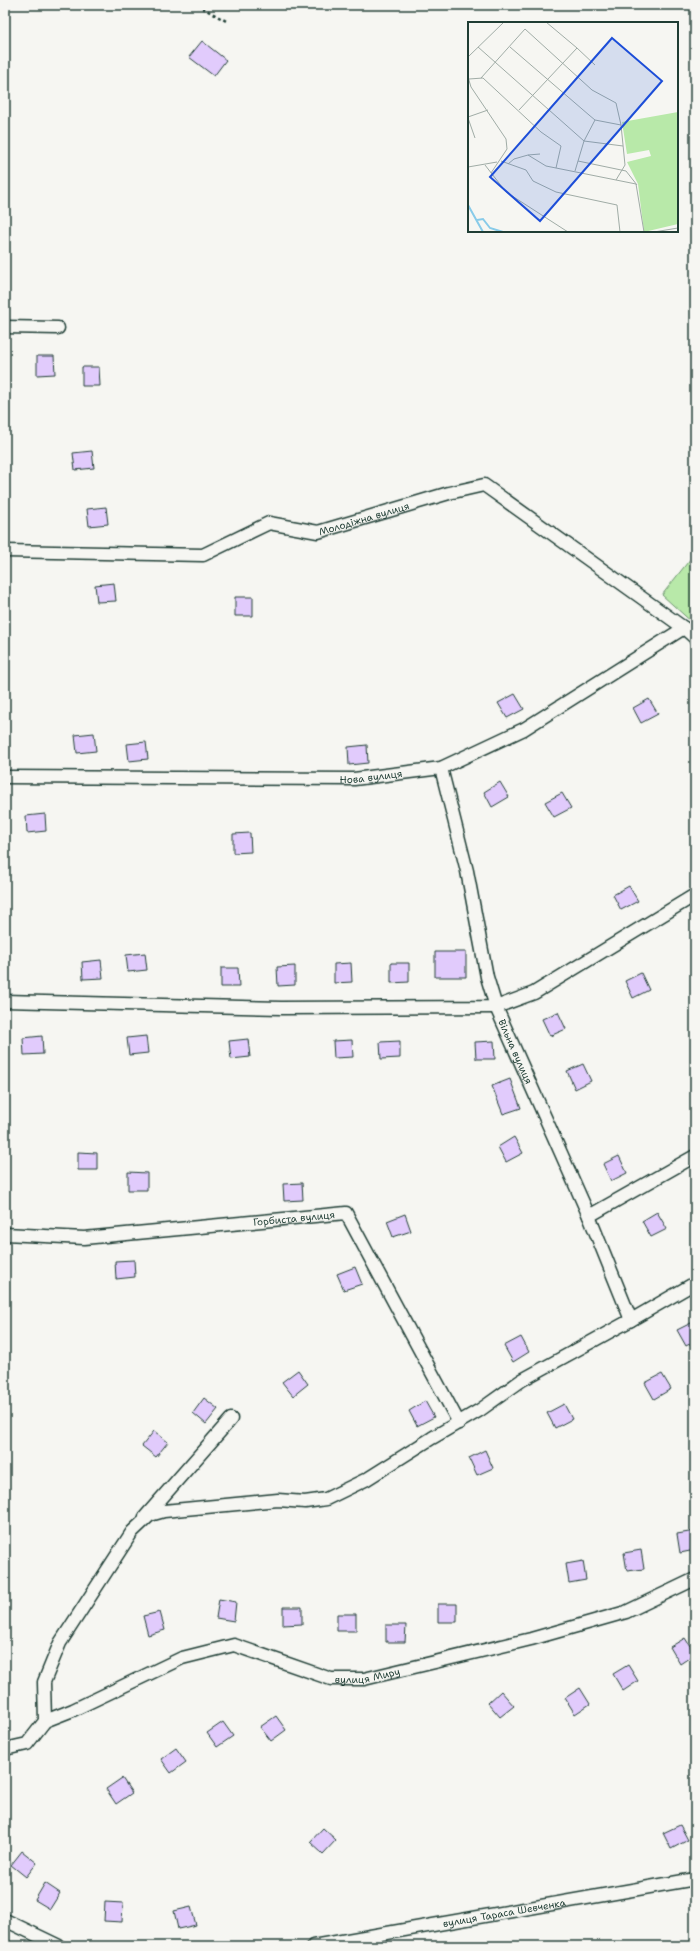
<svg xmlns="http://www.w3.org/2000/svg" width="700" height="1951" font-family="'Shantell Sans',sans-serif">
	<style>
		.green { fill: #b8e9a9; stroke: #6c936e }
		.building { fill: #e1cbfc; stroke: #1f3d34 }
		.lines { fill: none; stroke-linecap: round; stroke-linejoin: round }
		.street-casing { stroke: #1f3d34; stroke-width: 15 }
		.path { stroke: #1f3d34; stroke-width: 2.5; stroke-dasharray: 3 3; stroke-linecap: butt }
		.street { stroke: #f6f6f2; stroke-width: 12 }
		.labels { text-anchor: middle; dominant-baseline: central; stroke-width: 4; stroke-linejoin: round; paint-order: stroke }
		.street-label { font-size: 10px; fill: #1f3d34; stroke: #f6f6f2 }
		.inset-river { fill: none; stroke: #88cbe9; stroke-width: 2 }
		.inset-road { fill: none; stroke: #a0aca6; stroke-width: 1 }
		.view { fill: #1d4ed8; fill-opacity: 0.15; stroke: #1d4ed8; stroke-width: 2 }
		.inset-edge { fill: none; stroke: #1f3d34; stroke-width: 2 }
	</style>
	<rect width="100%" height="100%" fill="#f6f6f2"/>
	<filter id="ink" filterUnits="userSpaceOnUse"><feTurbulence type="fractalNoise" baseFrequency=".025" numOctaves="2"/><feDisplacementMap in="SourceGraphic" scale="8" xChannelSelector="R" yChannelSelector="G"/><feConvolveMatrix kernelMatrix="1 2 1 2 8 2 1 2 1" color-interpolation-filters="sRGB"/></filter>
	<g filter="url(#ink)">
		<!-- green -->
		<path class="green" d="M695 553V625L662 595Z"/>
		<!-- building -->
		<path class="building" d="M202 41 226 60 214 76 189 57Z
			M37 356H54L55 374 37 375Z
			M82 367H99L100 386H82Z
			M92 451 94 468 75 470 73 453Z
			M106 507 108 524 89 526 87 509Z
			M114 583 116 601 97 602 95 585Z
			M235 597H253V616H235Z
			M515 694 524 709 507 718 498 703Z
			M649 699 658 714 641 723 633 708Z
			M94 733 96 751 77 753 75 735Z
			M146 742 148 759 129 761 127 744Z
			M367 745 368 763 349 765 348 747Z
			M500 782 509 797 492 807 484 792Z
			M562 793 571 808 554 817 545 802Z
			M45 814 46 831 27 833 26 816Z
			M250 833 251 852 233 853V834Z
			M629 886 638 901 621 910 613 895Z
			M435 952H466V977H435Z
			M145 953 147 970 128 972 126 955Z
			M101 960 103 978 83 979 82 962Z
			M351 963 352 982 334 983V964Z
			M391 963H409V982L391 983Z
			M295 966V985L278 986 277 967Z
			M221 968H238L239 987H221Z
			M641 973 649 990 633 998 625 981Z
			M558 1012 566 1029 550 1036 542 1019Z
			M42 1036 43 1054 24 1055 23 1038Z
			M146 1036 148 1053 129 1055 127 1038Z
			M248 1039 250 1057 231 1059 229 1041Z
			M352 1040 353 1057 334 1058 333 1041Z
			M400 1041V1058L381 1059 380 1042Z
			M494 1041 495 1059H476L475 1042Z
			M583 1064 591 1081 575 1089 567 1071Z
			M510 1079 521 1108 503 1114 492 1086Z
			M514 1137 523 1153 506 1162 498 1147Z
			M78 1152 97 1153V1170H78Z
			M619 1156 627 1173 611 1181 603 1164Z
			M128 1172 147 1173V1190H128Z
			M302 1183 303 1200 284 1201 283 1184Z
			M657 1212 667 1229 651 1237 642 1221Z
			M405 1214 411 1231 393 1237 387 1221Z
			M134 1260 135 1277 116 1279 115 1261Z
			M355 1267 362 1284 344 1290 337 1274Z
			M695 1321V1341L686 1346 677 1330Z
			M521 1337 529 1352 513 1362 504 1346Z
			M298 1370 308 1384 293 1396 282 1382Z
			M662 1374 671 1389 654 1399 645 1383Z
			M204 1398 218 1409 206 1424 193 1413Z
			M425 1401 434 1417 417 1426 409 1411Z
			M564 1404 572 1419 555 1428 547 1413Z
			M154 1431 168 1442 156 1457 142 1446Z
			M485 1450 493 1468 477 1475 469 1458Z
			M695 1531V1550L680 1553 677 1534Z
			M641 1550 644 1569 627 1571 624 1553Z
			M583 1561 586 1580 569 1583 566 1564Z
			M219 1599 236 1602 234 1621 216 1618Z
			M438 1604H457V1622H438Z
			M283 1607H302V1624L283 1625Z
			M160 1612 165 1630 148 1635 143 1616Z
			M337 1614H356V1631H337Z
			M386 1625H406L405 1642H386Z
			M685 1638 695 1654 680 1664 670 1647Z
			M628 1665 638 1681 623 1691 613 1674Z
			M580 1688 590 1704 575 1714 565 1698Z
			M501 1691 514 1706 500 1717 488 1703Z
			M276 1716 286 1730 271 1741 260 1727Z
			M223 1722 233 1736 217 1747 207 1733Z
			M176 1748 186 1762 171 1773 161 1759Z
			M122 1778 132 1793 116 1804 106 1789Z
			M680 1825 688 1840 671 1849 663 1833Z
			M323 1828 336 1840 323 1854 310 1842Z
			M22 1851 37 1863 26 1877 11 1865Z
			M45 1883 60 1893 50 1909 35 1900Z
			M105 1902 123 1903 122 1922 104 1921Z
			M191 1907 196 1925 178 1929 174 1911Z"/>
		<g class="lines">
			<!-- street casing -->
			<g class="street-casing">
				<g id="street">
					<path d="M5 327 58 328"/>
					<path id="s1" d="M5 551 203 555 269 523 318 532 449 493 484 485 684 628"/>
					<path id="s2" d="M441 768 467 871 487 977 496 1007 589 1216 631 1320"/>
					<path id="s3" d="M5 777 354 779 441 768 524 729 684 628 695 638"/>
					<path d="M5 1001 281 1008 496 1007 534 993 695 895"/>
					<path d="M589 1216 695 1156"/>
					<path id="s4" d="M5 1234 84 1238 346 1213 459 1423"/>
					<path d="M145 1517 231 1419"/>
					<path id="s5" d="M45 1721 73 1710 182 1658 234 1645 331 1679H364L531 1639 626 1612 695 1579"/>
					<path d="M5 1749 27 1744 45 1721 44 1682 60 1643 132 1532 150 1515 164 1511 278 1500 305 1502 326 1499 367 1479 432 1438 480 1410 522 1380 631 1320 695 1283"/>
					<path d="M5 1920 59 1946"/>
					<path id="s6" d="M313 1946 695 1879"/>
				</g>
			</g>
			<!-- path -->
			<path class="path" d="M197 5 228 22"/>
			<!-- street -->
			<use href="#street" class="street"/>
		</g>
	</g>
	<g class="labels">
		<!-- street labels -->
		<g class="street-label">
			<text stroke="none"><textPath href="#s1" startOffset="369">Молодіжна вулиця</textPath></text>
			<text stroke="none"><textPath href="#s3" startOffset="366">Нова вулиця</textPath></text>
			<text stroke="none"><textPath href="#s2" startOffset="294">Вільна вулиця</textPath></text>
			<text stroke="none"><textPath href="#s4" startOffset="290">Горбиста вулиця</textPath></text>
			<text stroke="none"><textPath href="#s5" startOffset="344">вулиця Миру</textPath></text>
			<text stroke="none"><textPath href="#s6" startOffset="194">вулиця Тараса Шевченка</textPath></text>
		</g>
	</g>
	<!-- overview -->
	<g transform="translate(468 22)">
		<rect width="210" height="210" fill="#f6f6f2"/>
		<path d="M210 90V202L176 210 170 162 159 140 183 134 181 128 159 132 154 100Z" fill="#b8e9a9"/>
		<path class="inset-river" d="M0 183 15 210M9 198 15 197 22 206 35 210"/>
		<path class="inset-road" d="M10 25 116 119 155 124M42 25 121 93 127 98 153 103 157 143 148 158M109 26 127 43M0 35 36 0M0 55 3 65 38 117 39 127 23 151M13 56 57 7 124 68 148 81 153 103M1 57 15 56 73 110 93 124 88 146M51 88 109 26 78 0M0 95 20 88M0 96 7 116M60 133 72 132M33 139 58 148 65 159 88 170 149 183 152 210M110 139 158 149 169 163M40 142 46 137 60 133 78 144 168 162 176 210M17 143 38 170 100 210M0 145 29 140M107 149 116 119 127 98M186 210 210 206"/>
		<path class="view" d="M144 16 194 59 72 199 22 155Z"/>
		<rect width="210" height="210" class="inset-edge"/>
	</g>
	<!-- margin -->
	<rect width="700" height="1951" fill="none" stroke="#f6f6f2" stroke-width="20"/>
	<rect x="10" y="10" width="680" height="1931" fill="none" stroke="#1f3d34" stroke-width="1.5" filter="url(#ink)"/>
</svg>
